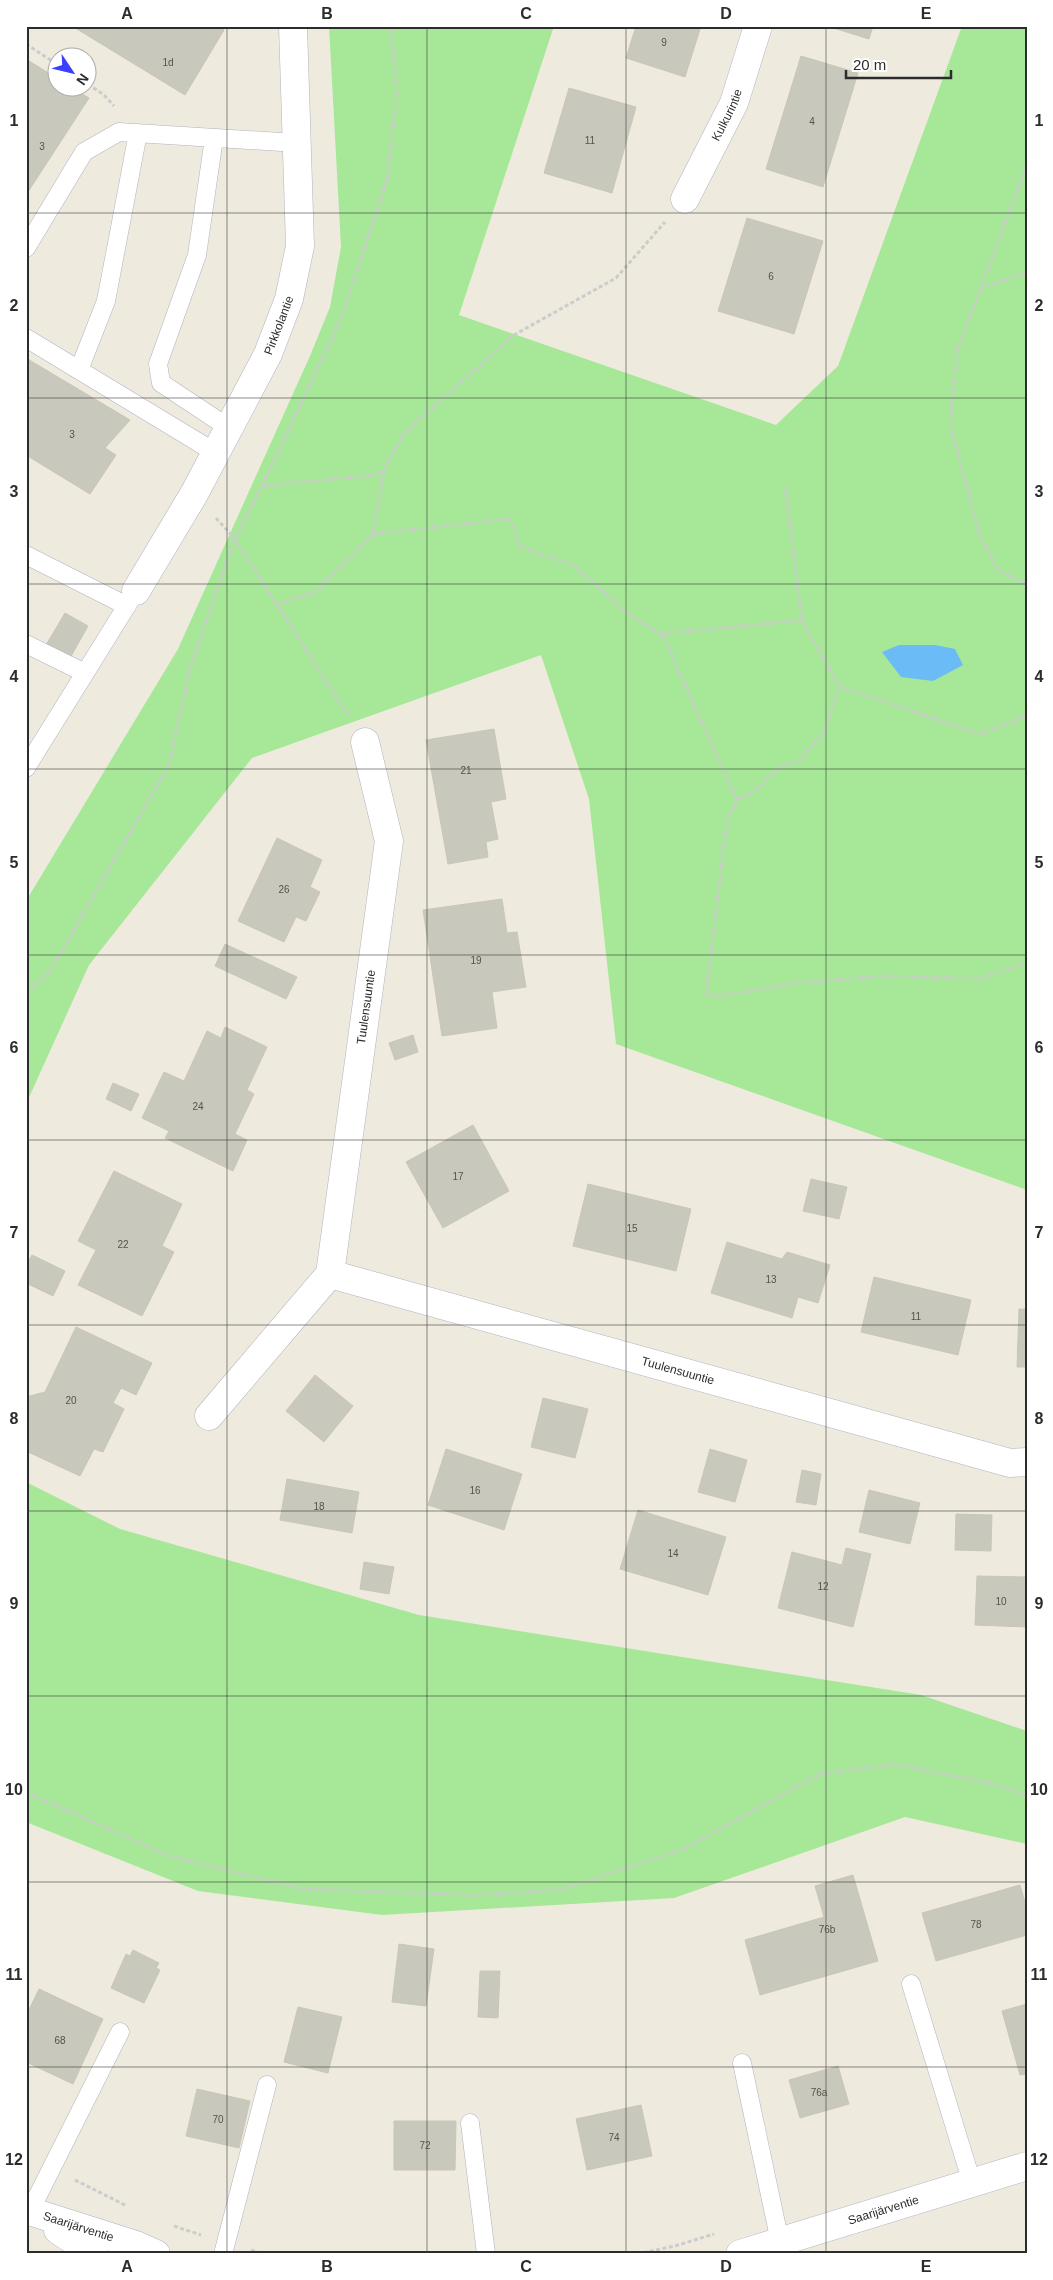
<svg xmlns="http://www.w3.org/2000/svg" width="1053" height="2280" font-family="Helvetica,sans-serif">
	<style>
		.green { fill: #a6e897 }
		.water { fill: #6bbbf6 }
		.building { fill: #c9c8bc; stroke: #cac6b7 }
		.lines { fill: none; stroke-linecap: round; stroke-linejoin: round }
		.service-casing { stroke: #b2b2c0; stroke-width: 19 }
		.minor-casing { stroke: #b2b2c0; stroke-width: 29 }
		.secondary-casing { stroke: #b2b2c0; stroke-width: 29 }
		.path { stroke: #ccc; stroke-width: 3; stroke-dasharray: 4 2.5; stroke-linecap: butt }
		.service { stroke: #fff; stroke-width: 18 }
		.minor { stroke: #fff; stroke-width: 28 }
		.secondary { stroke: #fff; stroke-width: 28 }
		.grid { fill: none; stroke: #2c2c2c; stroke-width: 1; stroke-opacity: 0.55 }
		.labels { text-anchor: middle; dominant-baseline: central; stroke-width: 5; stroke-linejoin: round; paint-order: stroke }
		.number-label { font-size: 10px; fill: #535350 }
		.street-label { font-size: 12px; fill: #2c2c2c; stroke: #fff }
		.neatline { fill: none; stroke: #2c2c2c; stroke-width: 2 }
		.grid-label { font-size: 16px; text-anchor: middle; font-weight: bold; fill: #2c2c2c }
	</style>
	<rect width="100%" height="100%" fill="#eeeade"/>
	<!-- green -->
	<path class="green" d="M329 26H554L459 315 776 425 838 366 962 26H1027V1190L616 1044 589 799 541 655 252 758 89 965 26 1104V901L178 649 310 356 330 307 341 247Z
		M26 1482 120 1529 419 1615 921 1695 1027 1731V1844L905 1817 674 1898 382 1915 198 1891 26 1822Z"/>
	<!-- water -->
	<path class="water" d="M899 645H935L955 649 963 665 933 681 901 677 882 652Z"/>
	<!-- building -->
	<path class="building" d="M72 26H218L224 30 185 95Z
		M636 26H701L685 77 626 58Z
		M827 26H873L869 39Z
		M801 56 858 73 823 187 766 169Z
		M26 59 58 79V88H72L89 98 26 195Z
		M569 88 636 107 612 193 544 173Z
		M747 218 823 241 794 334 718 311Z
		M26 358 130 420 105 448 116 455 90 494 26 455Z
		M65 613 88 626 70 658 46 645Z
		M494 729 506 799 491 802 498 839 486 842 488 857 448 864 426 740Z
		M277 838 322 860 310 887 320 892 306 921 296 917 284 942 238 921Z
		M502 899 507 933 517 932 526 987 492 992 497 1028 442 1036 423 910Z
		M225 944 297 977 286 999 215 966Z
		M225 1027 267 1047 247 1090 254 1094 235 1134 247 1140 233 1171 165 1138 169 1131 142 1118 164 1072 184 1081 207 1031 221 1038Z
		M413 1035 418 1052 395 1060 389 1043Z
		M113 1083 139 1094 131 1111 106 1099Z
		M473 1125 509 1191 443 1228 406 1162Z
		M114 1171 182 1204 162 1246 174 1252 142 1316 78 1285 96 1250 78 1241Z
		M811 1179 847 1187 839 1219 803 1211Z
		M588 1184 691 1209 676 1271 573 1246Z
		M727 1242 782 1259 787 1252 830 1265 818 1303 798 1297 792 1318 711 1293Z
		M32 1255 65 1271 53 1296 26 1283V1266Z
		M874 1277 971 1300 958 1355 861 1332Z
		M1019 1309H1027V1367H1017Z
		M76 1327 152 1363 136 1395 121 1388 113 1403 124 1409 103 1452 94 1449 80 1476 26 1451V1397L45 1392Z
		M315 1375 353 1406 324 1442 286 1411Z
		M543 1398 588 1409 575 1458 531 1447Z
		M446 1449 522 1474 504 1530 428 1505Z
		M710 1449 747 1460 735 1502 698 1492Z
		M802 1470 821 1474 816 1505 796 1502Z
		M287 1479 359 1492 352 1533 280 1520Z
		M869 1490 920 1503 910 1544 859 1532Z
		M638 1510 726 1537 708 1595 620 1569Z
		M956 1514 992 1515 991 1551 955 1550Z
		M846 1548 871 1554 853 1627 778 1608 792 1552 842 1565Z
		M364 1562 394 1567 389 1594 360 1589Z
		M977 1576 1027 1577V1627L975 1625Z
		M853 1875 878 1961 760 1995 745 1940 824 1917 815 1886Z
		M1020 1885 1027 1909V1935L936 1961 922 1913Z
		M399 1944 434 1949 426 2006 392 2002Z
		M133 1950 159 1963 156 1968 160 1970 144 2003 111 1988 126 1954 130 1956Z
		M480 1971H500L498 2018 478 2017Z
		M39 1989 103 2019 73 2084 26 2062V2016Z
		M1027 2004V2074L1020 2075 1002 2011Z
		M298 2007 342 2017 328 2073 284 2062Z
		M838 2066 849 2104 800 2118 789 2080Z
		M197 2089 250 2101 239 2148 186 2136Z
		M641 2105 652 2156 587 2170 576 2119Z
		M394 2121H456L455 2170H394Z"/>
	<g class="lines">
		<!-- service casing -->
		<g class="service-casing">
			<path id="service" d="M214 138 197 255 158 364 161 383 229 428
				M26 248 84 152 119 132 297 143
				M26 338 216 453
				M79 370 106 301 138 133
				M26 555 127 606
				M26 644 85 673
				M26 768 136 591
				M911 1984 972 2183
				M742 2063 780 2242
				M470 2123 486 2254
				M30 2211 120 2032
				M223 2254 267 2085"/>
		</g>
		<!-- minor casing -->
		<g class="minor-casing">
			<g id="minor">
				<path id="s1" d="M685 199 734 103 758 26"/>
				<path id="s2" d="M136 591 194 494 268 354 289 299 300 246 293 26"/>
				<path id="s3" d="M365 742 389 841 330 1274 1010 1463 1027 1462"/>
				<path d="M209 1416 330 1274"/>
			</g>
		</g>
		<!-- secondary casing -->
		<g class="secondary-casing">
			<g id="secondary">
				<path id="s4" d="M26 2210 136 2245 156 2254"/>
				<path d="M58 2230 94 2254"/>
				<path id="s5" d="M740 2254 1027 2166"/>
			</g>
		</g>
		<!-- path -->
		<path class="path" d="M26 44 58 65
			M88 84 104 95 114 106
			M1027 165 957 351 950 424 979 533 998 570 1027 585
			M980 289 1027 272
			M263 486 376 475 384 470 405 432 514 335 616 278 665 222
			M785 487 802 620 839 686 980 734 1027 716
			M216 518 235 539 348 716
			M373 534 510 519 520 547 573 565 633 618 662 634
			M277 605 315 592 373 534 384 470
			M839 686 825 730 800 760 777 769 755 791 737 800 727 820 706 994 719 996 798 983 884 976 980 979 1027 962
			M737 800 662 634 802 620
			M26 992 49 973 169 765 190 669 235 539 262 486 340 321 387 180 397 96 391 26
			M26 1792 169 1856 303 1889 476 1895 559 1890 684 1849 820 1774 895 1764 998 1785 1027 1796
			M75 2180 127 2206
			M174 2226 201 2235
			M251 2250 265 2254
			M637 2254 675 2246 714 2234"/>
		<!-- service -->
		<use href="#service" class="service"/>
		<!-- minor -->
		<use href="#minor" class="minor"/>
		<!-- secondary -->
		<use href="#secondary" class="secondary"/>
	</g>
	<!-- grid -->
	<path class="grid" d="M227 26V2254M427 26V2254M626 26V2254M826 26V2254M26 213H1027M26 398H1027M26 584H1027M26 769H1027M26 955H1027M26 1140H1027M26 1325H1027M26 1511H1027M26 1696H1027M26 1882H1027M26 2067H1027"/>
	<g class="labels">
		<!-- number labels -->
		<g class="number-label">
			<text x="664" y="42">9</text>
			<text x="168" y="62">1d</text>
			<text x="812" y="121">4</text>
			<text x="590" y="140">11</text>
			<text x="42" y="146">3</text>
			<text x="771" y="276">6</text>
			<text x="72" y="434">3</text>
			<text x="466" y="770">21</text>
			<text x="284" y="889">26</text>
			<text x="476" y="960">19</text>
			<text x="198" y="1106">24</text>
			<text x="458" y="1176">17</text>
			<text x="632" y="1228">15</text>
			<text x="123" y="1244">22</text>
			<text x="771" y="1279">13</text>
			<text x="916" y="1316">11</text>
			<text x="71" y="1400">20</text>
			<text x="475" y="1490">16</text>
			<text x="319" y="1506">18</text>
			<text x="673" y="1553">14</text>
			<text x="823" y="1586">12</text>
			<text x="1001" y="1601">10</text>
			<text x="976" y="1924">78</text>
			<text x="827" y="1929">76b</text>
			<text x="60" y="2040">68</text>
			<text x="819" y="2092">76a</text>
			<text x="218" y="2119">70</text>
			<text x="614" y="2137">74</text>
			<text x="425" y="2145">72</text>
		</g>
		<!-- street labels -->
		<g class="street-label">
			<text stroke="none"><textPath href="#s1" startOffset="94">Kulkurintie</textPath></text>
			<text stroke="none"><textPath href="#s2" startOffset="302">Pirkkolantie</textPath></text>
			<text transform="translate(366 1007) rotate(-82)">Tuulensuuntie</text>
			<text stroke="none"><textPath href="#s3" startOffset="900">Tuulensuuntie</textPath></text>
			<text stroke="none"><textPath href="#s5" startOffset="150">Saarijärventie</textPath></text>
			<text stroke="none"><textPath href="#s4" startOffset="55">Saarijärventie</textPath></text>
		</g>
	</g>
	<!-- border -->
	<rect width="1053" height="2280" fill="none" stroke="#ffffff" stroke-width="55"/>
	<!-- north arrow -->
	<g transform="translate(72 72) rotate(125)"><circle r="24" fill="#ffffff" stroke="#ababab"/>
	<path d="M0-4L9 19L0 12L-9 19Z" fill="#3a3fff"/>
	<text y="-8" font-size="14" font-weight="bold" text-anchor="middle" fill="#2c2c2c">N</text>
	</g>
	<!-- scale -->
	<path d="M846 70v8h105v-8" fill="none" stroke="#2c2c2c" stroke-width="2.5"/>
	<text x="853" y="70" font-size="15" fill="#2c2c2c" stroke="#ffffff" stroke-width="4" paint-order="stroke">20 m</text>
	<rect x="28" y="28" width="998" height="2224" class="neatline"/>
	<g class="grid-label">
		<text x="127" y="19">A</text>
		<text x="327" y="19">B</text>
		<text x="526" y="19">C</text>
		<text x="726" y="19">D</text>
		<text x="926" y="19">E</text>
		<text x="14" y="126">1</text>
		<text x="1039" y="126">1</text>
		<text x="14" y="311">2</text>
		<text x="1039" y="311">2</text>
		<text x="14" y="497">3</text>
		<text x="1039" y="497">3</text>
		<text x="14" y="682">4</text>
		<text x="1039" y="682">4</text>
		<text x="14" y="868">5</text>
		<text x="1039" y="868">5</text>
		<text x="14" y="1053">6</text>
		<text x="1039" y="1053">6</text>
		<text x="14" y="1238">7</text>
		<text x="1039" y="1238">7</text>
		<text x="14" y="1424">8</text>
		<text x="1039" y="1424">8</text>
		<text x="14" y="1609">9</text>
		<text x="1039" y="1609">9</text>
		<text x="14" y="1795">10</text>
		<text x="1039" y="1795">10</text>
		<text x="14" y="1980">11</text>
		<text x="1039" y="1980">11</text>
		<text x="14" y="2165">12</text>
		<text x="1039" y="2165">12</text>
		<text x="127" y="2272">A</text>
		<text x="327" y="2272">B</text>
		<text x="526" y="2272">C</text>
		<text x="726" y="2272">D</text>
		<text x="926" y="2272">E</text>
	</g>
</svg>
